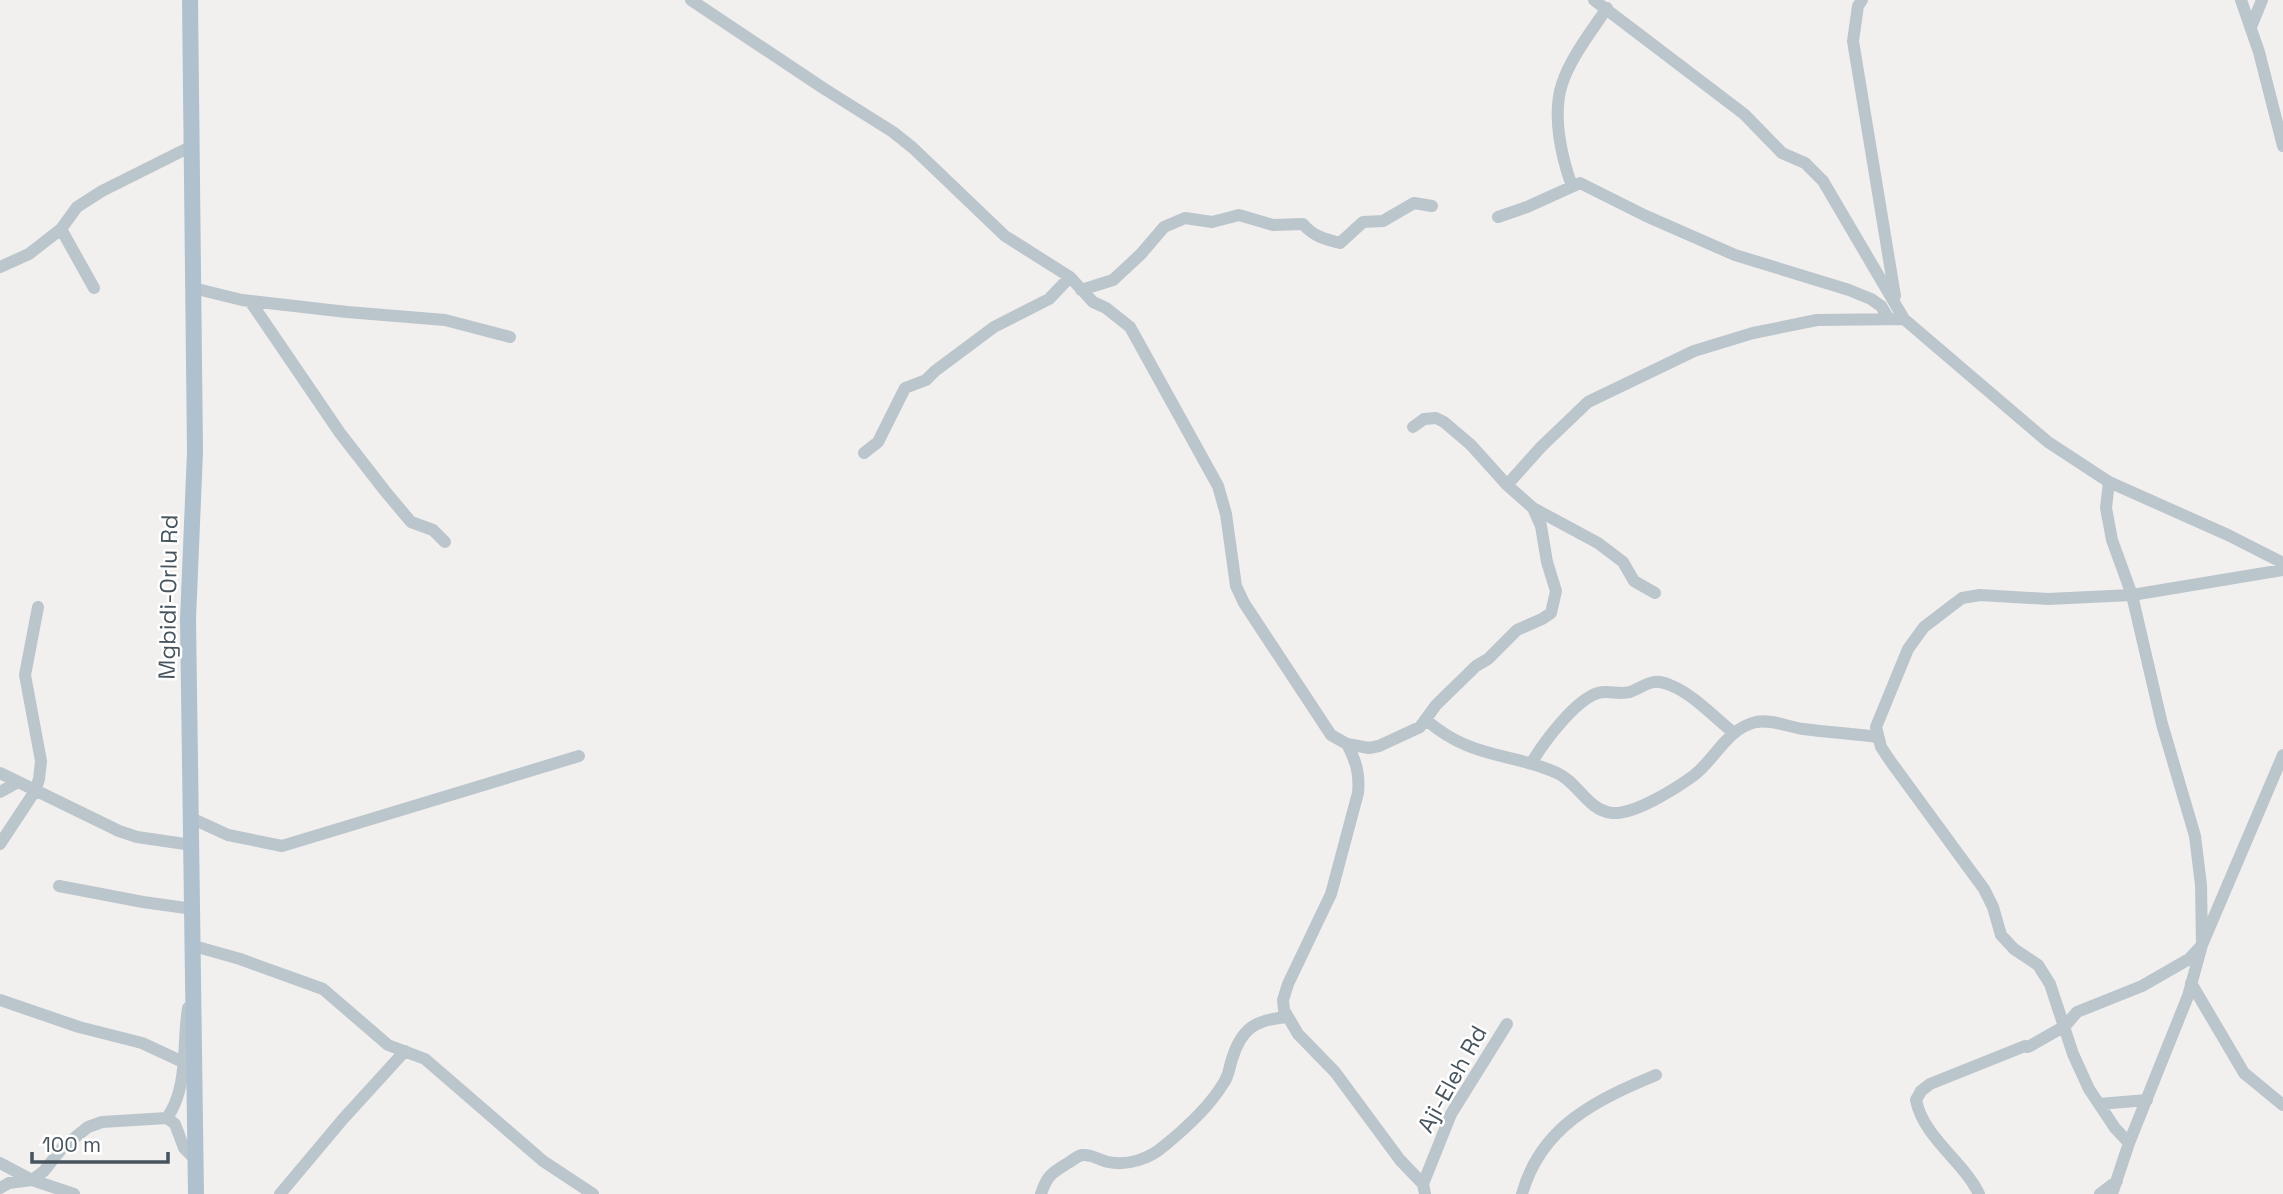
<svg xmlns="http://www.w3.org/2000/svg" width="2283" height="1194" font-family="'Space Grotesk',sans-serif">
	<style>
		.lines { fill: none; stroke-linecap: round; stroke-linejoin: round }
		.minor { stroke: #bbc5cc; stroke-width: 12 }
		.major { stroke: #afc1cf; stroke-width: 16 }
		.labels { text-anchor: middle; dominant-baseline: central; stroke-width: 5; stroke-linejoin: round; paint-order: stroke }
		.street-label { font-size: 23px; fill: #47545d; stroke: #fff }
	</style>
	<rect width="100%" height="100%" fill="#f2efef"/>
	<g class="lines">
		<!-- minor -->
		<path class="minor" d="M691 0 823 88 893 132 913 148 1005 236 1070 277 1093 302 1106 308 1130 327 1218 486 1226 514 1236 586 1244 603 1331 735 1347 744 1369 748 1379 746 1420 727 1436 705 1476 666 1488 659 1517 630 1542 619 1551 613 1556 591 1547 562 1541 526 1533 508
			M1594 0 1744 114 1782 153 1805 163 1823 181 1904 319 2048 442 2109 482 2228 535 2283 563
			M1862 0 1858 6 1853 41 1895 296
			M2241 0 2259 52 2283 146
			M2251 27 2262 0
			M1572 186C1561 156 1552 115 1562 84 1571 57 1591 32 1607 8
			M1498 217 1527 207 1580 183 1646 216 1735 255 1849 290 1871 299 1881 306 1889 319
			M61 229 94 288
			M0 267 29 254 61 229 77 207 102 191 192 146
			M193 288 242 300 347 312 445 320 510 337
			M1081 290 1113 280 1141 254 1164 227 1185 218 1212 222 1239 215 1273 225 1303 224C1313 236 1324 239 1340 243L1363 222 1383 221 1414 203 1432 206
			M250 301 340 433 385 491 411 522 433 530 445 542
			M1413 427 1424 419 1436 418 1444 422 1471 445 1507 485 1533 508 1598 543 1623 562 1634 581 1655 593
			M864 453 878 442 905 388 926 380 935 371 994 327 1049 299 1070 277
			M1507 485 1541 447 1588 402 1694 351 1753 333 1817 320 1904 319
			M1426 720C1438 730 1451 739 1466 745 1496 758 1528 759 1557 773 1578 782 1587 810 1612 813 1634 815 1675 789 1693 776 1715 760 1726 729 1756 722 1772 719 1788 727 1803 729 1828 732 1853 734 1877 737
			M1347 744C1356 761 1360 774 1358 793L1331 894 1288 984 1283 1000 1284 1010 1298 1034 1335 1072 1400 1160 1423 1184
			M1532 762C1544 742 1575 700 1598 693 1608 690 1619 695 1630 692 1646 686 1651 677 1670 685 1693 694 1714 717 1734 733
			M0 773 119 831 137 837 192 845
			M0 792 18 782
			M191 818 228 835 282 846 579 756
			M0 844 35 791 39 779 41 761 25 675 38 607
			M59 886 143 902 193 909
			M194 946 240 959 323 989 388 1045 425 1059 543 1161 593 1194
			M2191 983 2244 1073 2283 1105
			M0 1000 79 1027 142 1043 183 1062
			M2099 1104 2147 1100
			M167 1118C189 1087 182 1044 188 1008
			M2129 1143 2115 1128 2089 1089 2073 1054 2050 984 2038 965 2014 949 2001 935 1993 907 1984 889 1891 762 1881 747 1876 727 1908 649 1924 627 1962 598 1980 595 2048 599 2132 595 2283 570
			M0 1163 32 1180 74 1194
			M0 1188 9 1183 32 1180 44 1171 63 1147 88 1127 102 1122 167 1118 175 1124 184 1148 196 1160
			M280 1194 343 1119 405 1051
			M1041 1194C1047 1175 1052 1173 1068 1163 1073 1160 1077 1156 1082 1155 1092 1154 1099 1160 1108 1162 1128 1166 1149 1159 1164 1146 1185 1129 1209 1107 1223 1084 1229 1076 1229 1068 1232 1059 1242 1027 1256 1020 1287 1017
			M1425 1194 1423 1184 1451 1114 1507 1024
			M1522 1194C1541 1126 1596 1100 1656 1075
			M1979 1194C1964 1162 1923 1137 1916 1100L1921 1091 1930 1084 2025 1046 2028 1047 2065 1026 2077 1012 2142 986 2189 959 2202 945 2201 885 2195 836 2162 724 2132 595 2112 540 2106 508 2109 482
			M2100 1194 2117 1181
			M2112 1194 2129 1143 2188 996 2202 945 2283 755"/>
		<!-- major -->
		<path class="major" d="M190 0 195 452 188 619 196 1194"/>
	</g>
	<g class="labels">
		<!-- street labels -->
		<g class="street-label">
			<text transform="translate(168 597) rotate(-89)">Mgbidi-Orlu Rd</text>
			<text transform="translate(1452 1079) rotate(-61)">Aji-Eleh Rd</text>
		</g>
	</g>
	<!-- scale -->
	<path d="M32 1152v10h136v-10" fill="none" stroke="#47545d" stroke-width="3.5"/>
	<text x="42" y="1152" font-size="21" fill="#47545d" stroke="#ffffff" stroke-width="5" paint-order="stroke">100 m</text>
</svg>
